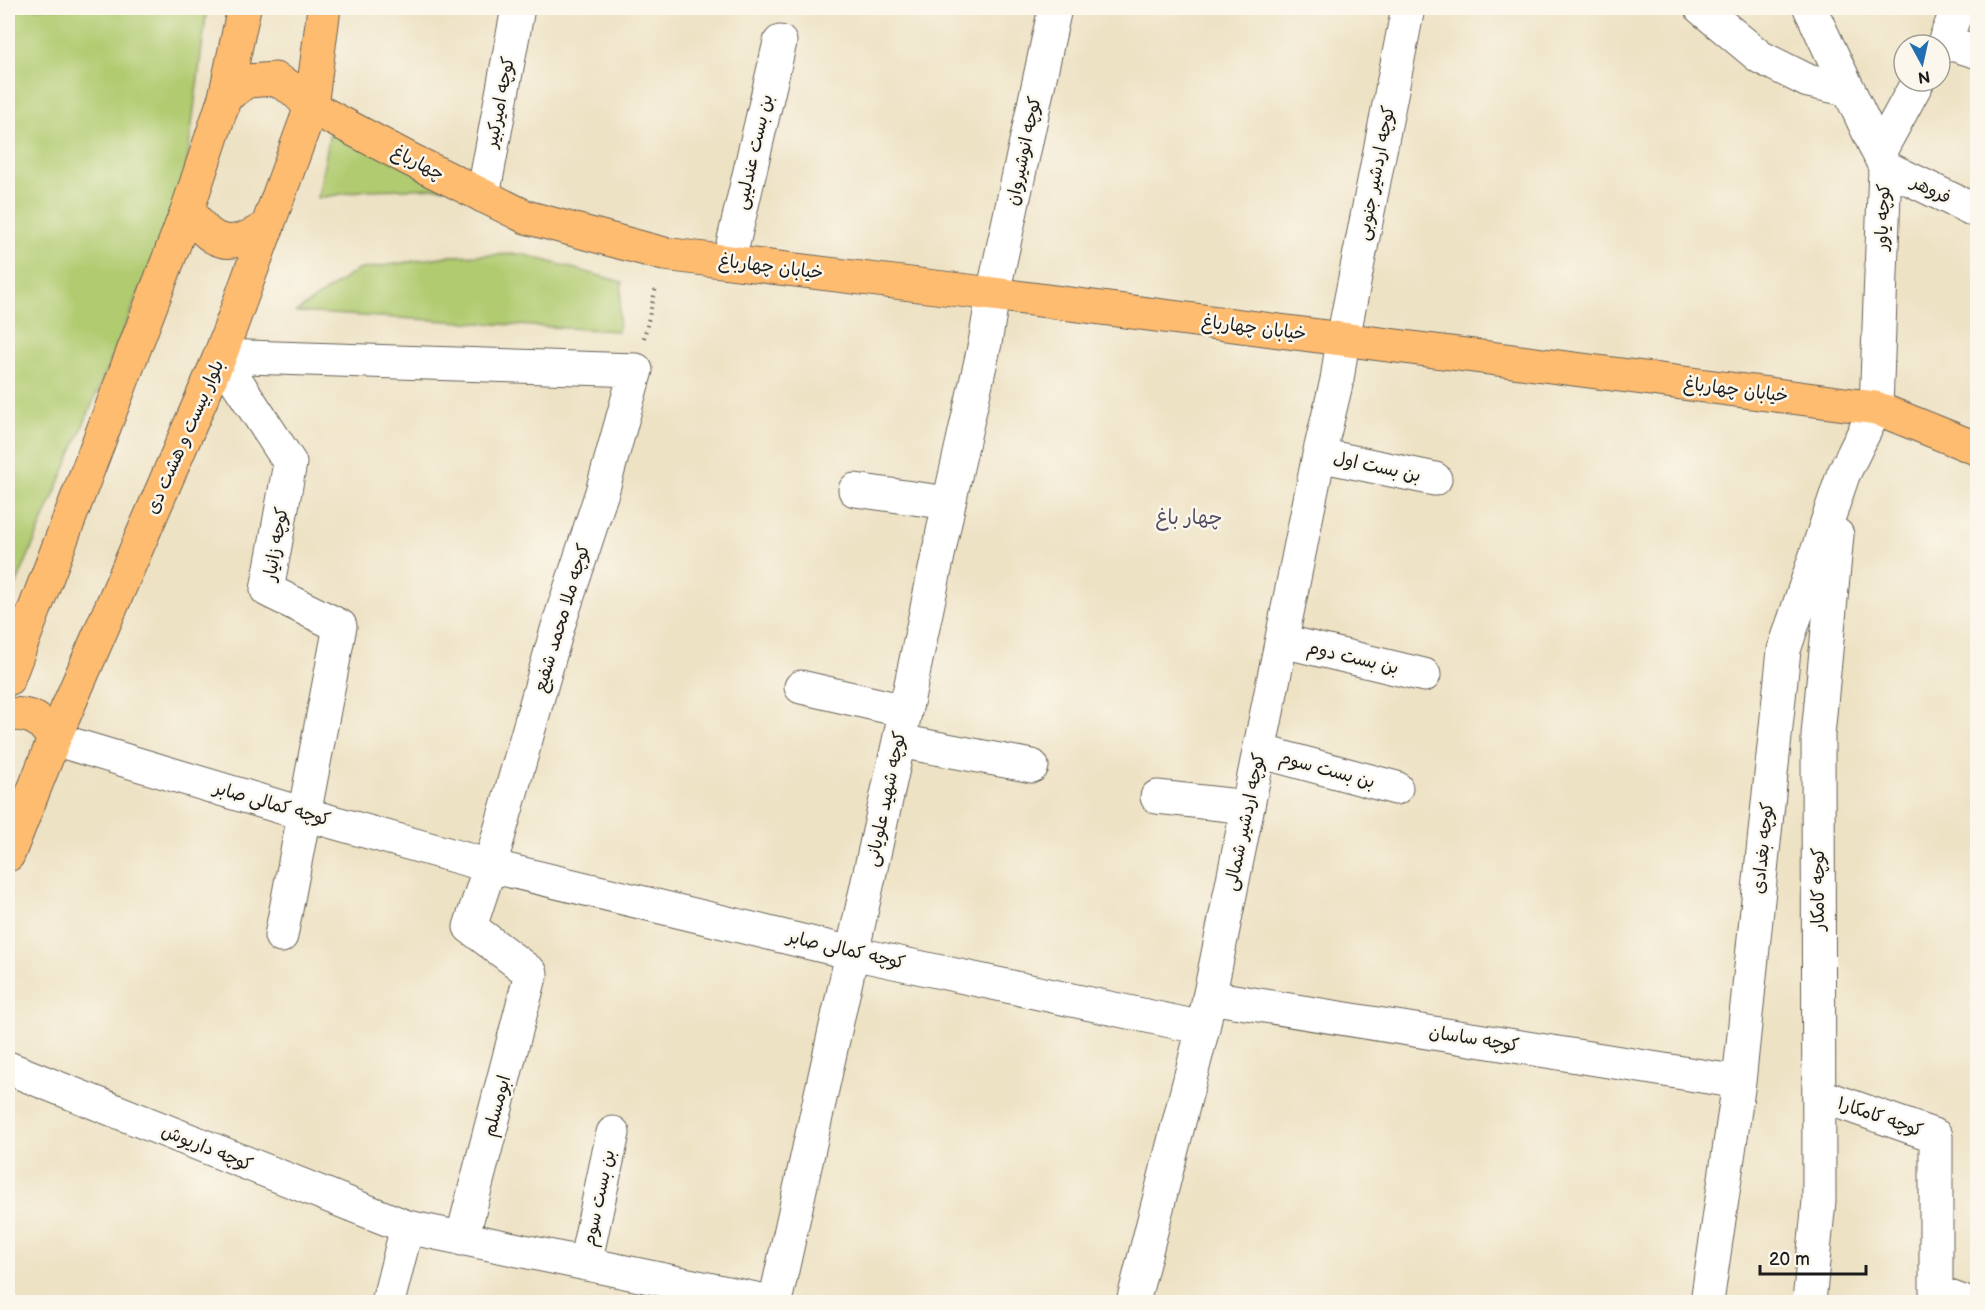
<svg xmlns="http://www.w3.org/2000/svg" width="1985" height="1310" font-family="'Balsamiq Sans','Playpen Sans Arabic',sans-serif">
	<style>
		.green { fill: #b1cb70; stroke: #667446; stroke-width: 1.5 }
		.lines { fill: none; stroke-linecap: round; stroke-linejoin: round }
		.minor-casing { stroke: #666157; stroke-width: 35 }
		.major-casing { stroke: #666157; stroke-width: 35 }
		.path { stroke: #666157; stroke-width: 4; stroke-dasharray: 1.5 4.5; stroke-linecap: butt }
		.minor { stroke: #fff; stroke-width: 33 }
		.major { stroke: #febc70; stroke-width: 33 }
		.labels { text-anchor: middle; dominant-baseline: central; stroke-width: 5; stroke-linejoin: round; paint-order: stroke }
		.street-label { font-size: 18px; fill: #1c1c1c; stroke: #fbf7ec }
		.neighbourhood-label { font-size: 20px; fill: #524c64; stroke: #fbf7ec }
	</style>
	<rect width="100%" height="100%" fill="#fbf7ec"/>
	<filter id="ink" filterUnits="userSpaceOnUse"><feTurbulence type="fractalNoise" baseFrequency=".0167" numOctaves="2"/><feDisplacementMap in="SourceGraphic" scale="12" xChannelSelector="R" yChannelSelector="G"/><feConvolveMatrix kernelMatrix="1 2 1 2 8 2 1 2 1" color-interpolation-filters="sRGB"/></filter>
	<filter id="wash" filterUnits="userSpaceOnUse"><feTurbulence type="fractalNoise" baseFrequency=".008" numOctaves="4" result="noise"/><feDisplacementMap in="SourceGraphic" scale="24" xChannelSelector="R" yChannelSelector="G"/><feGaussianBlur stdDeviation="1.35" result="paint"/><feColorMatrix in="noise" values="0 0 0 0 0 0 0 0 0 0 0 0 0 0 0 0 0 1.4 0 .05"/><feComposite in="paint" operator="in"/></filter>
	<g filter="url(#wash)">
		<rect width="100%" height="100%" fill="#eee2c4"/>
		<!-- green -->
		<path class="green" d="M8 8H207L184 186 8 604Z
			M332 121 443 188 366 190 318 198Z
			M522 254 622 282 618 331 296 312 357 270 447 256Z"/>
	</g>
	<g filter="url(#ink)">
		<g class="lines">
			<!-- minor casing -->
			<g class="minor-casing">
				<path id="minor" d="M1701 8 1760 57 1808 81 1849 90
					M1943 45 1958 8
					M1940 48 1943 45H1955L1978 52
					M1879 153 1918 81
					M1885 167 1978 212
					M483 196 518 8
					M729 261 780 42
					M220 356 636 370 602 492 559 623 490 866 470 927 531 973 462 1239
					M220 356 290 463 267 590 340 626 281 936
					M1319 455 1435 479
					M855 490 949 503
					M1282 641 1424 675
					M801 687 905 711
					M54 739 304 814 490 866 852 953 1203 1028
					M899 741 1032 766
					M1259 751 1396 788
					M1157 797 1248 807
					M1209 997 1739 1082
					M8 1068 407 1227 771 1302
					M1819 1095 1936 1136V1292L1963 1302
					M585 1264 613 1133
					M388 1302 407 1227
					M775 1302 899 741 949 503 985 343 993 294 1055 8
					M1133 1302 1203 1028 1319 455 1337 380 1343 339 1408 8
					M1707 1302 1739 1082 1784 650 1843 475 1876 408 1885 167 1810 8
					M1809 1302 1819 1201 1818 735 1837 535"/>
			</g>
			<!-- major casing -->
			<g class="major-casing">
				<path id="major" d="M225 97 247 81 275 79 293 89 311 107 409 159 526 217 664 254 993 294 1876 408 1978 449
					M188 208C211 246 230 251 268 226
					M8 679 188 208 225 97 244 8
					M8 714C33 714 40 718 54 739
					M8 855 54 739 220 356 311 107 324 8"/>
			</g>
			<!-- path -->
			<path class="path" d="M644 338 656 287"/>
			<!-- minor -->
			<use href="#minor" class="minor"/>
			<!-- major -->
			<use href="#major" class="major"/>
		</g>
	</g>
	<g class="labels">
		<!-- street labels -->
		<g class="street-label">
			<text transform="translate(500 102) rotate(-79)">کوچه امیرکبیر</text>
			<text transform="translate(1024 151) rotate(-78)">کوچه انوشیروان</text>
			<text transform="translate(754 152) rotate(-77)">بن بست عندلیبی</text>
			<text transform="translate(418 163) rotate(27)">چهارباغ</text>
			<text transform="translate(1376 173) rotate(-79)">کوچه اردشیر جنوبی</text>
			<text transform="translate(1931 190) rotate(26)">فروهر</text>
			<text transform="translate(1883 217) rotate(-88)">کوچه یاور</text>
			<text transform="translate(771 267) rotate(7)">خیابان چهارباغ</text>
			<text transform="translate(1254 328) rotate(7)">خیابان چهارباغ</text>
			<text transform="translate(1736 390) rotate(7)">خیابان چهارباغ</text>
			<text transform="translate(185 437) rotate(-66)">بلوار بیست و هشت دی</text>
			<text transform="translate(1377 467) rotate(12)">بن بست اول</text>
			<text transform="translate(276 544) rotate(-80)">کوچه زانیار</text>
			<text transform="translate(562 618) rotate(-73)">کوچه ملا محمد شفیع</text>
			<text transform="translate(1353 658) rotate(13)">بن بست دوم</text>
			<text transform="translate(1327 770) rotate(15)">بن بست سوم</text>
			<text transform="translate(886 799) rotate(-78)">کوچه شهید علویانی</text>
			<text transform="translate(272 804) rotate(16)">کوچه کمالی صابر</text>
			<text transform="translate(1245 822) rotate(-78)">کوچه اردشیر شمالی</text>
			<text transform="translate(1763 848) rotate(-84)">کوچه بغدادی</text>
			<text transform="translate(1818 889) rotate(-90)">کوچه کامکار</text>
			<text transform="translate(846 950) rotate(13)">کوچه کمالی صابر</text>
			<text transform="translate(1474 1039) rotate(9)">کوچه ساسان</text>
			<text transform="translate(497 1106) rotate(-75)">ابومسلم</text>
			<text transform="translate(1880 1117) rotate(19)">کوچه کامکار۱</text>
			<text transform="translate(207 1148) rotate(22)">کوچه داریوش</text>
			<text transform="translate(599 1198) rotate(-78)">بن بست سوم</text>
		</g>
		<!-- neighbourhood labels -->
		<g class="neighbourhood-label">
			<text x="1189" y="518">چهار باغ</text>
		</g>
	</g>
	<!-- margin -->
	<rect width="1985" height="1310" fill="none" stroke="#fbf7ec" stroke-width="30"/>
	<!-- north arrow -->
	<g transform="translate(1922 63) rotate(172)"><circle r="28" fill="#fbf7ec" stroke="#a29f99" stroke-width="1.5"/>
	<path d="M0-4.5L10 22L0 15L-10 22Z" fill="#1f6fb2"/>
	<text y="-9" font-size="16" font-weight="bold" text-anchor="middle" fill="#1c1c1c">N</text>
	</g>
	<!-- scale -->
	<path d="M1760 1265v9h106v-9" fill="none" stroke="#1c1c1c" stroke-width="3"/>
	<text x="1769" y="1265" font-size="18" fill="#1c1c1c" stroke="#fbf7ec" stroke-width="4.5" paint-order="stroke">20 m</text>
</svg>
